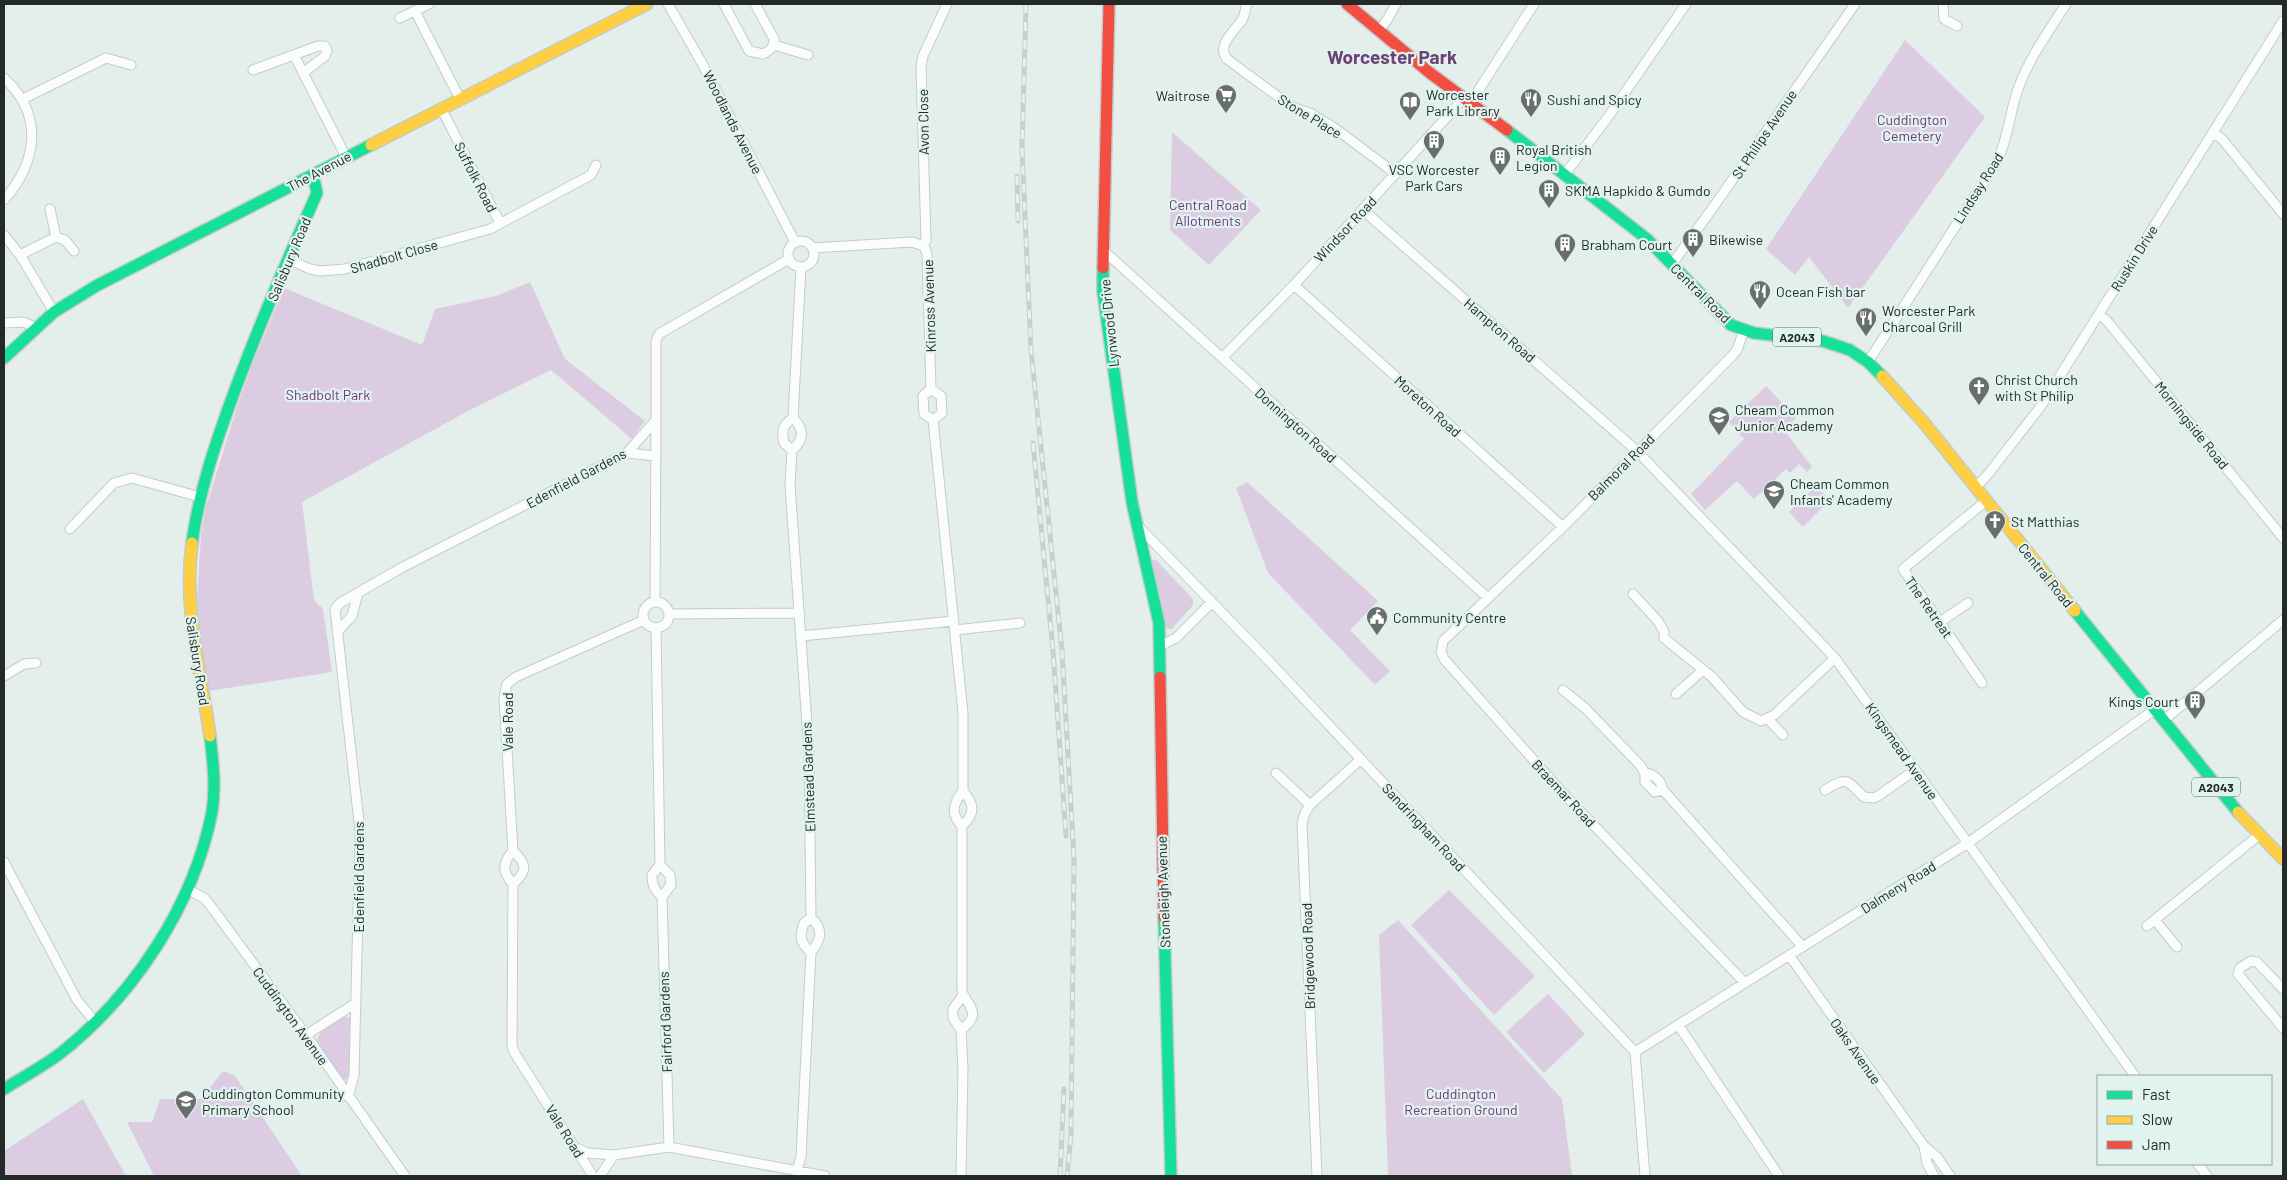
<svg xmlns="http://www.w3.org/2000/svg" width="2287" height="1180" font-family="Barlow,sans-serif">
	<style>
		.green { fill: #dbcce2 }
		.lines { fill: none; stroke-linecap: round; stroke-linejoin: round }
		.street-casing { stroke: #c3ccca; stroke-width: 11 }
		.fast-casing { stroke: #c3ccca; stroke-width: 14 }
		.slow-casing { stroke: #c3ccca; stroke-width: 14 }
		.jam-casing { stroke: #c3ccca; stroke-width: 14 }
		.street { stroke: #fbfdfc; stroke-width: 9 }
		.fast { stroke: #16e098; stroke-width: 11 }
		.slow { stroke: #ffcf43; stroke-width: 11 }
		.jam { stroke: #f24e42; stroke-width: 11 }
		.rail-casing { stroke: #cbcecd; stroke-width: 5 }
		.rail { stroke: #e0f3ee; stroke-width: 3; stroke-dasharray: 9; stroke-linecap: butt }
		.labels { text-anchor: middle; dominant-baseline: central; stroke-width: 4.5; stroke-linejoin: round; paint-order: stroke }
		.shield { fill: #e0f3ee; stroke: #5c6663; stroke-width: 1 }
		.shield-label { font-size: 12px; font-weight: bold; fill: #232a28 }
		.poi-label { font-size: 14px; fill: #232a28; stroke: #e0f3ee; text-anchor: start }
		.street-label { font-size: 14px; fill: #232a28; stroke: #e0f3ee }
		.park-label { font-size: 14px; fill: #72367d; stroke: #e0f3ee }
		.district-label { font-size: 19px; font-weight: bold; fill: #6f4277; stroke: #e0f3ee }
	</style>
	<rect width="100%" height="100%" fill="#e4efec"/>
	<!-- green -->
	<path class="green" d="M1905 40 1985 117 1848 308 1809 257 1795 275 1766 249Z
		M1172 132 1261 210 1209 265 1170 230Z
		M530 282 565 359 645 421 632 439 551 370 468 411 302 502 314 600 323 609 332 672 208 691 196 616 201 535 206 507 237 407 251 368 284 288 422 345 435 309 496 296Z
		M1766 386 1796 418 1785 431 1812 467 1807 472 1799 464 1790 473 1786 469 1770 484 1773 487 1769 491 1766 488 1754 499 1737 481 1705 510 1691 494 1744 439 1729 422Z
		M1247 482 1378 601 1350 630 1390 671 1375 685 1268 573 1236 488Z
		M1816 486 1830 500 1803 527 1789 512Z
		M1152 560H1156L1193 599V605L1172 629H1167L1163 626 1150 564Z
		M1449 890 1535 976 1494 1015 1411 925Z
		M1398 920 1562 1099 1572 1176H1388L1379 935Z
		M1548 994 1585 1034 1544 1073 1506 1032Z
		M344 1016 350 1018V1020L349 1076 345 1080 342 1079 317 1046C315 1030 333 1024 344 1016Z
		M223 1071 235 1076 302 1176H154L127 1122H152L160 1099H201Z
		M83 1099 126 1176H4V1151Z"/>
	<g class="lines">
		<!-- street casing -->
		<g class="street-casing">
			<path id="street" d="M668 4 703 65 795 242
				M724 4 749 51 763 54C770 50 774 48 774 39L755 4
				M1247 4C1245 9 1245 15 1242 20 1234 32 1216 45 1227 59L1292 107 1312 114 1336 129 1396 174
				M1943 4 1944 19 1957 26
				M415 11 460 99
				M400 18 429 4
				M1379 30 1387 20 1396 4
				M774 45 808 55
				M294 55 346 157
				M253 70 318 46H325L327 51 325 56 303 73
				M4 78C44 115 38 161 4 200
				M23 99 106 58 131 65
				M1471 102 1534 4
				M441 108 500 223
				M2213 133 2222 139 2283 214
				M1565 174 1608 117 1686 4
				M1363 210 1637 451 1835 658 2135 1076
				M4 235 20 255 54 312
				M56 237 65 240 74 251
				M788 254a13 13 0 1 1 26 0a13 13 0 1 1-26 0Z
				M922 244 926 241 921 66 923 56 947 4
				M812 248 912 242 924 246 927 254 931 389
				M1104 251 1488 598
				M20 255 56 237 50 209
				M288 259 310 269 320 271 345 269 490 229 591 175 596 165
				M1672 264 1712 209 1855 4
				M1294 285 1563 527
				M2099 314 2108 322 2283 538
				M4 323 24 322 36 328
				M1744 330 1737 350 1732 356 1563 527 1443 641 1441 652 1444 659 1561 791 1745 983
				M1222 358 1294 285 1465 97
				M1868 362 1998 160C2008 137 2010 112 2018 89 2029 58 2049 31 2066 4
				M931 389 923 396 924 414 933 420 963 713V791C953 803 950 814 962 826V976C962 982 961 992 964 996 974 1011 978 1017 961 1030
				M931 389 941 396 942 413 933 420
				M792 450 784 443C781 430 783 425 793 418
				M627 453 656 456
				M1975 488 1989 473 2041 406 2283 21
				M1139 527 1268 660 1635 1052
				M70 529 114 483 132 478 200 497
				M1633 594 1658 621 1664 632V638L1712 677 1743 712 1761 721 1774 715 1835 658
				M655 601 656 420
				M643 615a13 13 0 1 1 26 0a13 13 0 1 1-26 0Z
				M669 614 800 613
				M1940 622 1968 603
				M656 628 660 865 652 875C652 886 655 890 662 897
				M955 630 1020 623
				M337 632 352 616 358 593
				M801 636 954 621
				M1160 646 1176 638 1212 602
				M4 676 24 664 36 663
				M1982 683 1903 569 1986 501
				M1563 690 1586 709 1640 765 1645 773V782L1655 792 1663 790
				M1676 694 1703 670
				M1768 719 1783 735
				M2163 721 2283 620
				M1276 773 1310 805
				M1645 773C1655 775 1660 779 1663 790L1803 947
				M1825 790C1848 775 1847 781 1864 797L1874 798 1878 796 1915 770
				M962 826C976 814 974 803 963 791
				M513 851C502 863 502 872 513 884L512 1045 514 1052 593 1176
				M4 862 77 1000 95 1022
				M660 865 670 875 671 885 662 897 669 1147
				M513 884C528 871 527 864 513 851L504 698 507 684 516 677 644 620
				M187 889 204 898 210 905 306 1035 405 1176
				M2155 920 2177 947
				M2147 926 2259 835
				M811 952C800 943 799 936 804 923L811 918
				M1789 955 1924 1146 1937 1157 1950 1176
				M2283 989 2257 962 2251 961 2240 968 2238 974 2283 1028
				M1679 1026 1779 1176
				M306 1035 356 1003
				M1635 1052 1968 843 2154 710
				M1635 1052 1645 1176
				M348 1097 354 1075 360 831 335 609 340 603 403 567 627 453 656 420V341L659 334 789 259
				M1924 1146 1927 1163 1934 1176
				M576 1148 588 1153 614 1155 669 1147 825 1176
				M2198 1164 2207 1176
				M797 1170 801 1157 803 1115 811 952C821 941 824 929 811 918L809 753 790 485 792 450C805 439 804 429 793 418L801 267
				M600 1176 614 1155
				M961 1176 963 1068 961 1030 953 1018V1009L963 995
				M1317 1176 1302 823 1305 813 1310 805 1360 760"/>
		</g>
		<!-- fast casing -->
		<g class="fast-casing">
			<path id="fast" d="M1507 130 1647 239 1731 325 1754 333 1823 341 1850 350 1868 362 1882 376
				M1103 268V292L1132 502 1159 623 1160 677
				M4 358 54 312 96 286 371 145
				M192 543C199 490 217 439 235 390 260 323 288 258 317 193L313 175
				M2075 611 2238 812
				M1164 918 1171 1176
				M4 1089C23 1077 44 1066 62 1052 135 994 194 904 212 812 216 787 213 761 210 736"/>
		</g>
		<!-- slow casing -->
		<g class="slow-casing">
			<path id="slow" d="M371 145 647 4
				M1882 376 1925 424 2075 611
				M192 543C183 609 201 671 210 736
				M2238 812 2283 859"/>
		</g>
		<!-- jam casing -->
		<g class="jam-casing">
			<path id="jam" d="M1347 4 1430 73 1507 130
				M1103 268 1109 4
				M1160 677 1164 918"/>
		</g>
		<!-- street -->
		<use href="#street" class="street"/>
		<!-- fast -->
		<use href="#fast" class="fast"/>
		<!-- slow -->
		<use href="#slow" class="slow"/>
		<!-- jam -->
		<use href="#jam" class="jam"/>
		<!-- rail casing -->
		<g class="rail-casing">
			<path id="rail" d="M1026 4 1022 149 1031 350 1062 651 1074 859 1071 1135 1067 1176
				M1017 176 1018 221
				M1033 443 1053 651 1066 836
				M1060 1176 1064 1089"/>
		</g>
		<!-- rail -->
		<use href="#rail" class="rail"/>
	</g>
	<!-- icons -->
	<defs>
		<g id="supermarket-pin" transform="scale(1.125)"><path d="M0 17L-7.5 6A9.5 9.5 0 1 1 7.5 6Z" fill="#676f6d" stroke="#e0f3ee"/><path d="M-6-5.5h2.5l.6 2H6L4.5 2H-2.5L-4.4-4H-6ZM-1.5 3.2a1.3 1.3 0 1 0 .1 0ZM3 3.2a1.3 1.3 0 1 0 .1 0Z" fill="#fff"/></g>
		<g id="restaurant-pin" transform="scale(1.125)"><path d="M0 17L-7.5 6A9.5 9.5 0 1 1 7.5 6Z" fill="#676f6d" stroke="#e0f3ee"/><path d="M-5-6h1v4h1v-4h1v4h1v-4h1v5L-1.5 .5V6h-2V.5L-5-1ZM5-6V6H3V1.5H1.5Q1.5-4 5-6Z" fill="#fff"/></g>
		<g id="library-pin" transform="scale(1.125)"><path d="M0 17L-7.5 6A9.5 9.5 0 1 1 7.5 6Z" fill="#676f6d" stroke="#e0f3ee"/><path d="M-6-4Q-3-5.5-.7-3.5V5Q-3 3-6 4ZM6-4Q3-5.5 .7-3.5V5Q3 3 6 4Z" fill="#fff"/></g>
		<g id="building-pin" transform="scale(1.125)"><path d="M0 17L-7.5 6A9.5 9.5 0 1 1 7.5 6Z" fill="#676f6d" stroke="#e0f3ee"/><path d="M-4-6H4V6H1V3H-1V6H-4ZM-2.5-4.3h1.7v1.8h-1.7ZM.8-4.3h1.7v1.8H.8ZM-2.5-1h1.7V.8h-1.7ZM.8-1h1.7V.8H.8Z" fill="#fff"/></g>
		<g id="church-pin" transform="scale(1.125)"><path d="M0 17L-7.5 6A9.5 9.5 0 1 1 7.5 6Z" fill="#676f6d" stroke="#e0f3ee"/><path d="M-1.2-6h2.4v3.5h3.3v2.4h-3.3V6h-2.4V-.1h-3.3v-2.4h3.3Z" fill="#fff"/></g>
		<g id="school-pin" transform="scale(1.125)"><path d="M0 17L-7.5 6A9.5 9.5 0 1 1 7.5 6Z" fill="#676f6d" stroke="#e0f3ee"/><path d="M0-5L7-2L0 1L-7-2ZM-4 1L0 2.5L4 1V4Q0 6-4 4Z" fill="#fff"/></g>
		<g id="civic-pin" transform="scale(1.125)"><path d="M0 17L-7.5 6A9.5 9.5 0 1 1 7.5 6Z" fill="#676f6d" stroke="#e0f3ee"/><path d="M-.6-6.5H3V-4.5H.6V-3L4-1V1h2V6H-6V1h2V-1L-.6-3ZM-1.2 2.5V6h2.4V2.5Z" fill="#fff"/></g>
	</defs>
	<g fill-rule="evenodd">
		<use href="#supermarket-pin" x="1226" y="95"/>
		<use href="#restaurant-pin" x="1531" y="99"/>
		<use href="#library-pin" x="1410" y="102"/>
		<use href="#building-pin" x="1434" y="141"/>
		<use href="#building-pin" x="1500" y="157"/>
		<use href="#building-pin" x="1549" y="190"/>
		<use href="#building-pin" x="1693" y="239"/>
		<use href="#building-pin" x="1565" y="244"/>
		<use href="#restaurant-pin" x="1760" y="291"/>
		<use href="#restaurant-pin" x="1866" y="318"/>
		<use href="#church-pin" x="1979" y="387"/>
		<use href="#school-pin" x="1719" y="417"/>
		<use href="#school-pin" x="1774" y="491"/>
		<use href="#church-pin" x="1995" y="521"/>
		<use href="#civic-pin" x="1377" y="617"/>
		<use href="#building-pin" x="2195" y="701"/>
		<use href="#school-pin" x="186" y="1101"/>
	</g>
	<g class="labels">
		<!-- shield labels -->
		<g class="shield">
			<rect x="1773" y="327.5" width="48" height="19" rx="4"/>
			<rect x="2192" y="777.5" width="48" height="19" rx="4"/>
		</g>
		<g class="shield-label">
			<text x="1797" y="337">A2043</text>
			<text x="2216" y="787">A2043</text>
		</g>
		<!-- poi labels -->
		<g class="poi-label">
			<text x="1426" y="94">Worcester<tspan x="1426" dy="16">Park Library</tspan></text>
			<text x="1210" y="95" text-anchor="end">Waitrose</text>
			<text x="1547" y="99">Sushi and Spicy</text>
			<text x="1516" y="149">Royal British<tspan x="1516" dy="16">Legion</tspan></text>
			<text x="1434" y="169" text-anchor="middle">VSC Worcester<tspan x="1434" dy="16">Park Cars</tspan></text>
			<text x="1565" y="190">SKMA Hapkido &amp; Gumdo</text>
			<text x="1709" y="239">Bikewise</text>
			<text x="1581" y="244">Brabham Court</text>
			<text x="1776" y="291">Ocean Fish bar</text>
			<text x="1882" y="310">Worcester Park<tspan x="1882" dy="16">Charcoal Grill</tspan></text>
			<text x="1995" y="379">Christ Church<tspan x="1995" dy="16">with St Philip</tspan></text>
			<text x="1735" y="409">Cheam Common<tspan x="1735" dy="16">Junior Academy</tspan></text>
			<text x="1790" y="483">Cheam Common<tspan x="1790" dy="16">Infants' Academy</tspan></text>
			<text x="2011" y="521">St Matthias</text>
			<text x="1393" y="617">Community Centre</text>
			<text x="2179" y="701" text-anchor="end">Kings Court</text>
			<text x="202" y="1093">Cuddington Community<tspan x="202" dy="16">Primary School</tspan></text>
		</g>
		<!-- street labels -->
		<g class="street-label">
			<text transform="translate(1310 116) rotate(31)">Stone Place</text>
			<text transform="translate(733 122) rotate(63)">Woodlands Avenue</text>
			<text transform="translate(923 122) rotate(-91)">Avon Close</text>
			<text transform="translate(1764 134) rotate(-56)">St Philips Avenue</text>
			<text transform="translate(319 171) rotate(-28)">The Avenue</text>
			<text transform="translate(476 177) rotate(63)">Suffolk Road</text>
			<text transform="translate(1978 188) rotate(-58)">Lindsay Road</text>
			<text transform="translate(1345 229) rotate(-47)">Windsor Road</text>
			<text transform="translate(394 256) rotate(-16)">Shadbolt Close</text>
			<text transform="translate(2134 258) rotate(-58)">Ruskin Drive</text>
			<text transform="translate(289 259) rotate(-67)">Salisbury Road</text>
			<text transform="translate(1701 293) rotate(45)">Central Road</text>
			<text transform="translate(929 306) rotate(-92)">Kinross Avenue</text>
			<text transform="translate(1109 323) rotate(-96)">Lynwood Drive</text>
			<text transform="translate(1500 330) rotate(41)">Hampton Road</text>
			<text transform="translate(1428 406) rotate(42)">Moreton Road</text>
			<text transform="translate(1296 425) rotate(42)">Donnington Road</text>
			<text transform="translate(2192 425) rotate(51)">Morningside Road</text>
			<text transform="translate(1621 467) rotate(-45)">Balmoral Road</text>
			<text transform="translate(576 478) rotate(-28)">Edenfield Gardens</text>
			<text transform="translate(2046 575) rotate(51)">Central Road</text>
			<text transform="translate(1929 607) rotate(55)">The Retreat</text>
			<text transform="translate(198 661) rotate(81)">Salisbury Road</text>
			<text transform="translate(507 722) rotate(-90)">Vale Road</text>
			<text transform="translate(1902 751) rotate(55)">Kingsmead Avenue</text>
			<text transform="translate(808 777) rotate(-92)">Elmstead Gardens</text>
			<text transform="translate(1564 793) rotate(47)">Braemar Road</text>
			<text transform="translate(1424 827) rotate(47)">Sandringham Road</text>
			<text transform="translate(358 877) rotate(-90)">Edenfield Gardens</text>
			<text transform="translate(1898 887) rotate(-32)">Dalmeny Road</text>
			<text transform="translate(1163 892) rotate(-92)">Stoneleigh Avenue</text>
			<text transform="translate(1308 956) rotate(-92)">Bridgewood Road</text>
			<text transform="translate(291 1016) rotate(54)">Cuddington Avenue</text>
			<text transform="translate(665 1022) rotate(-92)">Fairford Gardens</text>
			<text transform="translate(1856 1051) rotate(55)">Oaks Avenue</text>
			<text transform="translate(565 1131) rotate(58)">Vale Road</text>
		</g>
		<!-- park labels -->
		<g class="park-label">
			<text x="1912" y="119">Cuddington<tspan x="1912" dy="16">Cemetery</tspan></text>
			<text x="1208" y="204">Central Road<tspan x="1208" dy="16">Allotments</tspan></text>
			<text x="328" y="394">Shadbolt Park</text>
			<text x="1461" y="1093">Cuddington<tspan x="1461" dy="16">Recreation Ground</tspan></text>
		</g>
		<!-- district labels -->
		<g class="district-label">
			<text x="1392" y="56">Worcester Park</text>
		</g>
	</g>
	<!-- border -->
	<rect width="2287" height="1180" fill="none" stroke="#232a28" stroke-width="10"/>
	<!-- legend -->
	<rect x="2097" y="1075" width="175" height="90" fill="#e0f3ee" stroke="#94a39f"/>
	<rect x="2107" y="1091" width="25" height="8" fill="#16e098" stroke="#94a39f"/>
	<text x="2142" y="1100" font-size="15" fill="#232a28">Fast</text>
	<rect x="2107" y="1116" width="25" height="8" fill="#ffcf43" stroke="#94a39f"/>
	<text x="2142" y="1125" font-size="15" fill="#232a28">Slow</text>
	<rect x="2107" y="1141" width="25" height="8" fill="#f24e42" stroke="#94a39f"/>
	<text x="2142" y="1150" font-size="15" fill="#232a28">Jam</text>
</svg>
